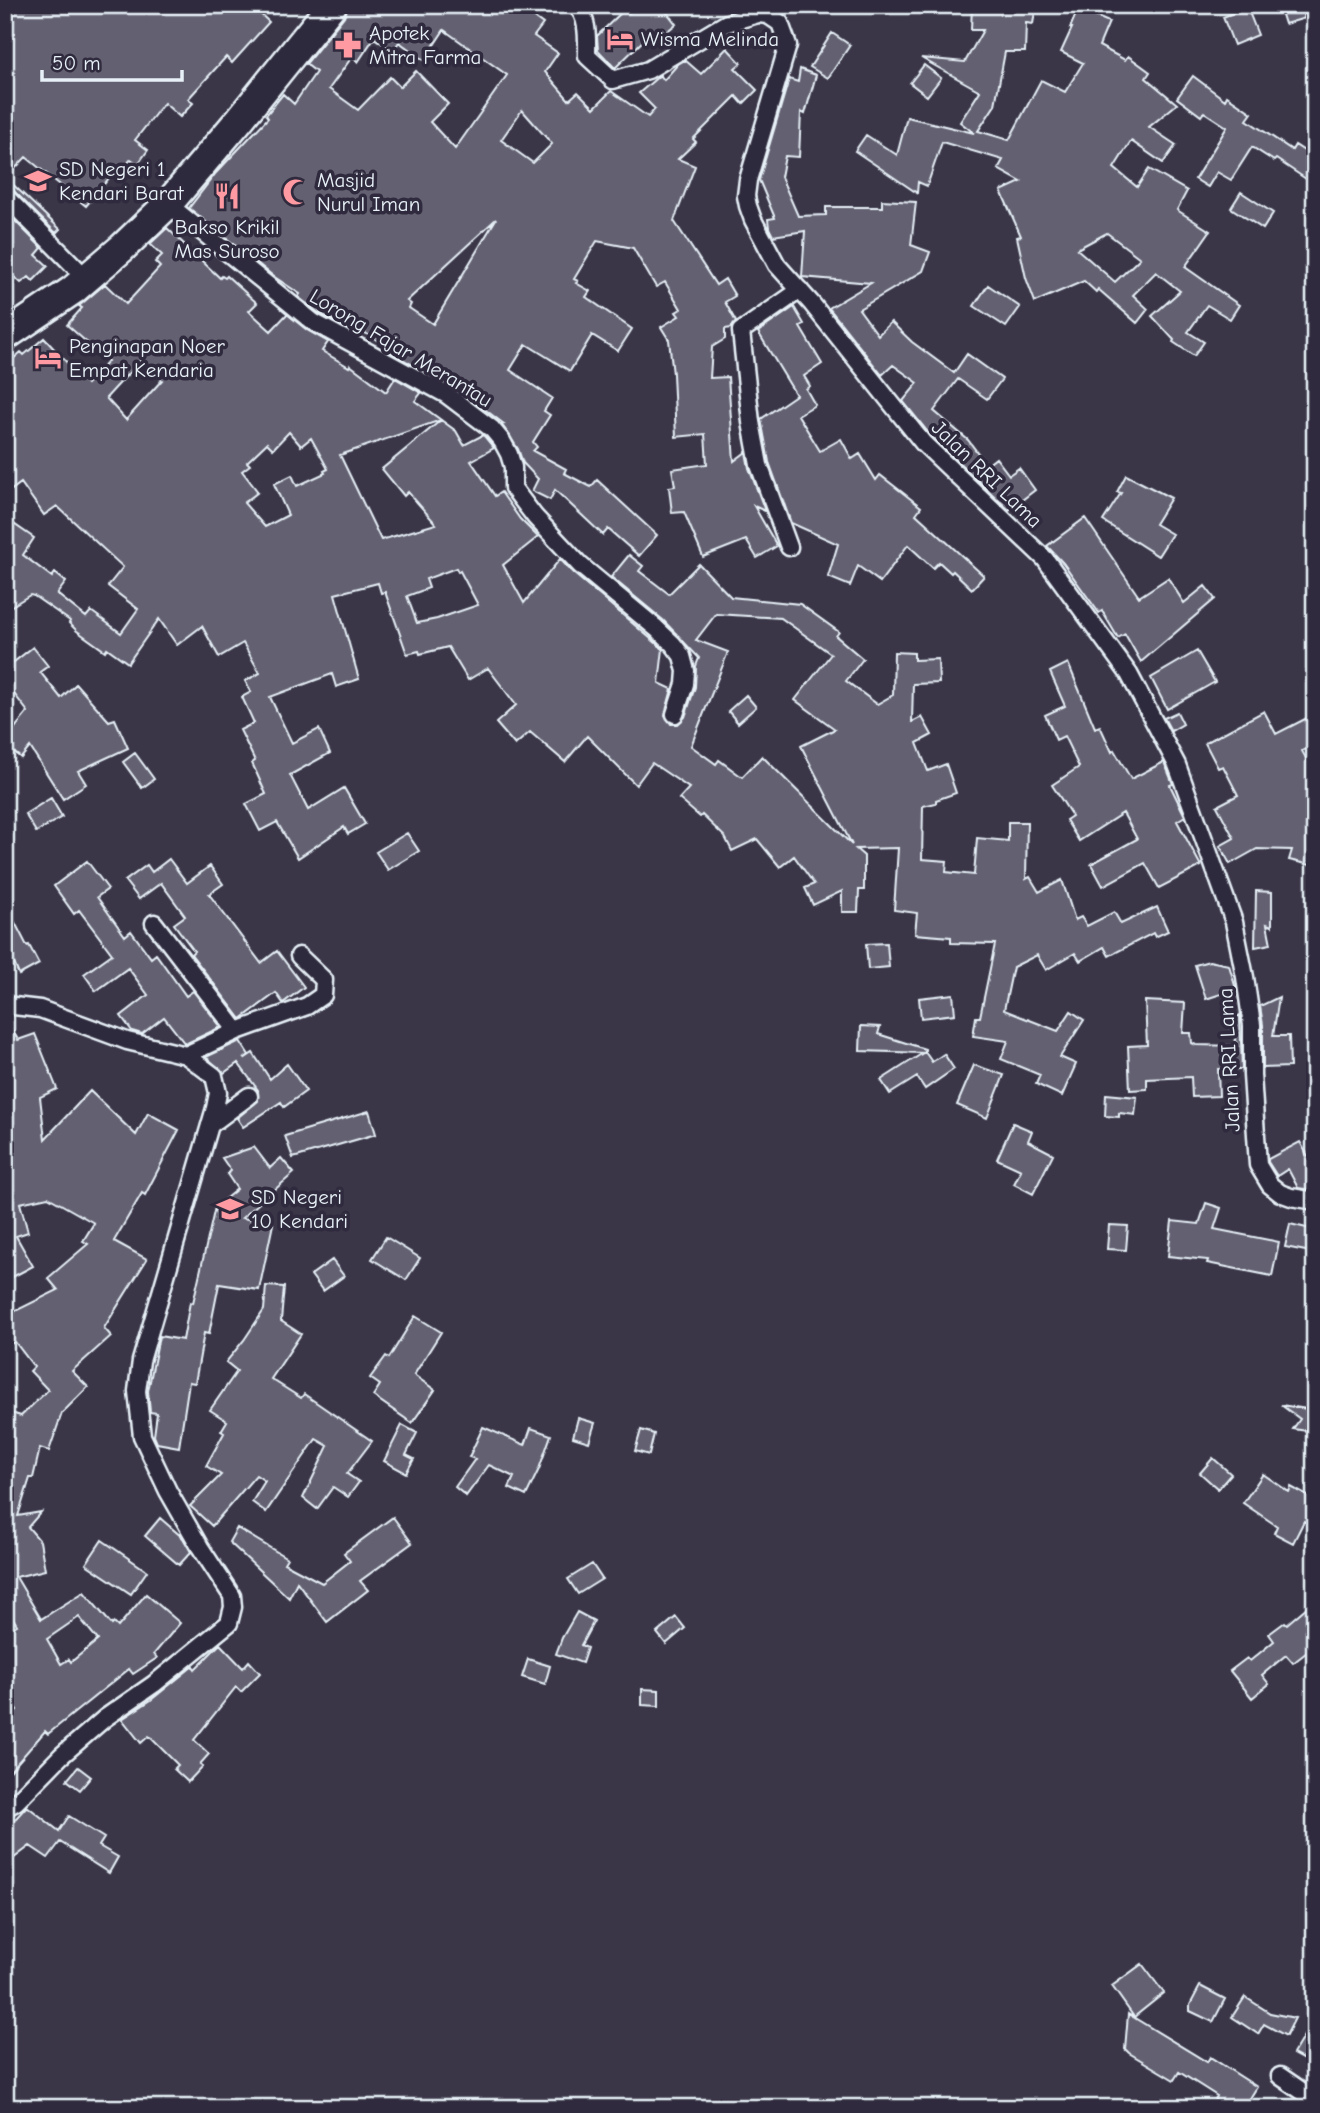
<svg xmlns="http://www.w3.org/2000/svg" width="1320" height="2113" font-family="'Comic Neue',sans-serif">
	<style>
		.building { fill: #636171; stroke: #e8f1f8; stroke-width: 2; fill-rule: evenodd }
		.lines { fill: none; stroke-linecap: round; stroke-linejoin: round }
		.minor-casing { stroke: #e8f1f8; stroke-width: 21 }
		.trunk-casing { stroke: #e8f1f8; stroke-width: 33 }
		.minor { stroke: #2f2a3d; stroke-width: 16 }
		.trunk { stroke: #2f2a3d; stroke-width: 28 }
		.labels { text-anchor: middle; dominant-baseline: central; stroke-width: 7; stroke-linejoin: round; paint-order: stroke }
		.poi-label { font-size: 21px; fill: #e8f1f8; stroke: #2f2a3d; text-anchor: start }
		.street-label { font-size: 21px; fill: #e8f1f8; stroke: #2f2a3d }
	</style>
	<rect width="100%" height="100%" fill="#3a3648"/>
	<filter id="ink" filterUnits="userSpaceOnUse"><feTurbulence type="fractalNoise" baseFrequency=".0143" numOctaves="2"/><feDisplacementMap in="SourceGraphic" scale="14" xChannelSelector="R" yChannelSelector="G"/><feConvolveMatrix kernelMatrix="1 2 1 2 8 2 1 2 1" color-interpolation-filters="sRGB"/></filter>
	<g filter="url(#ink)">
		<!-- building -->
		<path class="building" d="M5 5H251L269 22 232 63 226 57 188 99 193 103 180 117 164 103 135 140 148 150 138 164 131 159 118 175 114 172 86 206 26 157 6 178 60 229 56 233 12 189 5 186Z
			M348 5H517L543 24 534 36 558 53 545 72 569 100 578 92 594 108 611 91 648 117 655 109 639 93 660 75 664 80 678 64 685 60 701 74 727 48 741 63 735 68 757 90 743 104 736 96 693 139 696 142 678 159 695 166 674 221 716 285 725 279 735 296 725 302 736 322 731 328 725 329V339L712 347 710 378 728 377 734 461 746 452 749 468 765 511 754 506 777 546 757 558 746 540 703 557 684 512 672 513 669 487 675 486 672 469 707 464 705 434 676 437 673 374 669 340 661 327 679 316 676 312 681 309 665 282 656 287 633 248 597 241 574 279 578 281 576 283 590 291 586 297 632 329 618 351 592 335 570 371 526 344 510 370 552 398 544 411 550 415 533 442 537 447 533 451 566 469 564 473 591 487 597 480 657 535 639 556 608 529 603 535 555 490 550 500 532 491 538 479 523 463 518 449 502 425 504 424 466 395 392 353 389 351 390 348 360 330 358 334 319 313 298 297 300 294 273 276 189 208 216 173 268 118 266 115 283 94 294 104 316 72 306 64 345 15ZM444 30 507 75 455 149 430 122 448 104 416 71 400 87 390 77 358 110 329 89 352 57 358 62 374 38 393 51 399 42 424 60ZM522 110 552 144 533 163 501 140ZM496 219 433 324 409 308 411 304 407 301Z
			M639 5H661L676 24 656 40 651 33 615 68 598 50 597 36 625 9 629 13Z
			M972 5H1036L1033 24 1026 23 1025 52H1005L995 105 978 131 1009 140 1041 80 1065 92 1083 63 1061 52 1072 28H1070L1078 9 1109 22 1099 46 1125 60 1128 56 1150 72 1146 78 1177 104 1149 127 1176 145 1163 163 1131 141 1114 168 1137 187 1149 169 1187 191 1177 210 1210 231 1185 267 1239 305 1230 319 1207 305 1188 332 1204 342 1194 356 1173 342 1174 340 1152 316 1180 291 1156 272 1133 295 1148 309 1137 323 1098 289 1096 292 1084 281 1035 302 1026 278 1017 237 1021 236 1001 191 1021 182 998 169 1003 160 942 142 927 186 918 182 917 193 855 151 866 135 897 155 907 117 974 133 960 122 980 91 921 58 965 62 983 30H971ZM1107 233 1140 258 1115 282 1077 249Z
			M1279 5H1301L1305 18 1285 24Z
			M1247 7 1258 35 1234 45 1223 17Z
			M832 33 850 45 828 78 810 67Z
			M924 65 941 78 927 96 910 83Z
			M800 69 816 75 805 114 801 112 799 157 785 156 781 177 798 216 826 215V207H882V200L916 202 911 245 930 252 923 271 859 309 878 335 891 322 912 342 954 373 967 354 1002 379 987 399 958 379 934 411 968 440 987 465 996 458 1009 475 1019 468 1035 490 1009 510 931 436 903 401 918 383 893 365 882 375 829 308 871 283 802 277 805 231 773 236 769 228 768 219 775 218 759 180 789 79 798 82Z
			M1193 76 1225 100 1227 96 1252 113 1247 120 1292 150 1295 145 1315 158V185L1276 159 1274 161 1252 147 1231 180 1217 172 1208 187 1195 179 1227 127 1204 112 1201 116 1177 98Z
			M1241 192 1273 213 1263 229 1231 208Z
			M5 211 42 248 36 255 48 266 33 281 29 277 21 283 5 268Z
			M167 228 220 278 222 276 225 278 227 276 257 303 249 311 271 331 287 314 307 330 328 342 322 351 349 367 350 365 386 392 395 378 421 393 415 401 441 420 340 455 381 540 436 524 408 492 404 496 382 469 441 420 456 431 464 445 483 435 485 437 494 448 471 461 495 496 501 492 520 519 538 537 503 565 524 603 560 559 573 573 663 649 659 683 672 689 665 715 671 724H678L685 717 695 687 696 666 699 658 663 620 611 577 629 555 643 566 639 571 669 594 699 564 731 597 800 604 839 632 836 636 863 659 846 681 877 704 893 695 894 652 914 653V660L938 659 939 683 913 684 912 722 922 717 932 735 917 743 928 771 946 764 956 793 936 800V803L923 806 922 859 947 861 946 872 974 875 977 838 1008 841V822H1027L1026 879 1030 877 1039 892 1062 880 1075 920 1081 917 1087 926 1114 912 1121 924 1157 907 1168 931 1155 937 1153 933 1109 956 1104 947 1080 961 1075 953 1046 970 1037 955 1013 967 1004 1010 1058 1031 1071 1011 1084 1020 1060 1057 1076 1064 1062 1096 1036 1084 1040 1075 1001 1059 1008 1041 973 1036 976 1017H980L995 944 951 943V937L915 934 917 913 894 910 898 848 856 849 864 856V890H859L858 912H842V891L813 905 805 888 814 884 794 856 780 867 757 839 732 851 725 837 702 815 700 817 679 799 689 788 652 763 636 785 587 736 565 762 530 732 515 745 496 723 516 705 488 668 468 680 448 647 420 654 419 651 407 654 385 592 381 593 378 583 335 594 359 679 336 687 332 674 270 697 292 743 319 729 330 753 290 775 308 810 344 788 365 824 348 834 344 827 298 858 277 822 260 831 246 804 266 794 252 763 255 761 240 730 254 723 242 697 251 692 245 681 260 673 243 643 219 657 202 626 177 645 159 619 128 663 107 648 105 651 77 631 69 623 70 621 34 596 30 595 5 610V518L34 538 23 555 52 577 55 573 66 582 57 594 86 617 91 611 121 633 138 609 108 586 123 567 57 506 44 515 21 483 5 495V366L21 352 24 355 44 338 87 384 108 361 67 325 82 308 79 306 105 284 126 304 160 267 155 262 162 255 150 244ZM140 361 162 380 126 420 106 398ZM289 432 301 446 311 438 328 469 324 471 325 473 297 486 292 475 274 484 288 515 265 527 244 503 258 492 242 471 250 465 247 462 267 443 273 449ZM456 568 458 572 460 571 478 605 437 619 417 623 407 596 429 588 426 579ZM716 614 781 618 831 654 795 700 835 729 801 746 852 845 762 756 742 777 719 760 716 764 691 746 728 652 696 640Z
			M988 285 1020 307 1006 327 974 306Z
			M794 307 804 324 800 327 822 364 804 376 810 386 806 389 815 405 798 415 820 451 841 439 852 459 860 454 876 480 880 475 921 507 916 514 984 576 972 589 953 571 951 573 939 562 933 568 908 545 880 582 858 566 850 586 828 577 838 544 791 523 769 462 761 419 796 395 758 332Z
			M1126 475 1171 498 1155 524 1172 534 1158 556 1103 521 1121 493 1117 492Z
			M1085 518 1139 597 1168 578 1184 603 1205 586 1215 599 1141 662 1125 634 1118 638 1102 611 1099 613 1063 563 1047 546Z
			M33 647 48 666 40 672 61 698 76 684 109 721 115 719 128 748 78 771 86 784 63 799 30 747 21 758 5 745V740L28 712 5 682V669Z
			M1197 651 1215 682 1167 709 1151 678Z
			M1068 663 1095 728 1100 726 1112 752 1114 750 1131 779 1164 762 1167 769 1173 784 1170 785 1185 816 1177 821 1201 866 1159 888 1145 863 1103 886 1091 864 1137 839 1123 813 1079 841 1066 820 1072 816 1052 785 1079 767 1064 736 1056 740 1045 715 1065 706 1050 672Z
			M746 695 756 707 738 723 728 711Z
			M1264 711 1276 734 1315 714V744L1302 751 1315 774V866L1289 860 1292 850 1257 849 1230 864 1220 846 1234 838 1217 806 1238 795 1223 766 1218 768 1205 743Z
			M1177 712 1183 724 1171 731 1164 718Z
			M135 753 154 779 142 788 123 762Z
			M51 798 62 817 36 832 25 814Z
			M407 833 419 851 388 870 376 852Z
			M169 859 187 883 210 866 223 884 209 894 261 963 277 951 304 987 283 1003 276 993 241 1019 191 954 194 951 174 924 185 916 161 883 139 899 125 881 147 865 152 872Z
			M87 861 108 889 97 897 125 936 131 931 151 958 156 954 186 996 193 991 221 1027 185 1044 164 1017 142 1034 132 1031 121 1016 148 995 128 968 96 991 84 974 112 954 79 910 74 914 54 886Z
			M1256 891 1272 892V926L1267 924 1271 944 1255 947Z
			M5 903 27 946 29 945 39 964 19 975 5 942Z
			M887 943 889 967 868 969 866 944Z
			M1209 961 1229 965 1236 989 1206 999 1195 965Z
			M953 994 955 1014 921 1018 919 998Z
			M1279 997 1273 1036H1289L1290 1067 1263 1068V1025L1260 1006Z
			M1145 1001 1185 1003 1183 1033H1191L1192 1043 1196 1045 1238 1046 1227 1021 1240 1015 1242 1069H1218L1219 1096 1192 1097 1191 1077 1147 1079V1089L1130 1090 1128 1046 1147 1045Z
			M5 1016 18 1040 35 1034 57 1089 40 1097 45 1139 90 1091 136 1135 148 1113 179 1130 145 1195 142 1193 114 1241 147 1259 104 1328 111 1336 72 1371 88 1387 62 1413 49 1451 40 1448 33 1478H30L18 1516 41 1512 28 1527 40 1541 45 1570 16 1577 41 1619 84 1592 112 1625 114 1623 118 1627 146 1594 180 1623 154 1654 157 1658 133 1674 129 1669 48 1734 45 1731 5 1777V1723L17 1710 5 1694V1632L17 1625 5 1605V1411L21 1416 48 1390 30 1371 34 1367 15 1342 5 1346V1316L58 1290 48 1278 88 1244 83 1241 94 1223 48 1197 20 1203 28 1232 16 1236 33 1266 5 1281ZM79 1617 98 1640 71 1662 69 1659 61 1664 47 1639Z
			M861 1026 880 1027 878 1034 925 1049V1052L932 1062 944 1054 954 1069 925 1089 917 1077 890 1094 881 1080 923 1053 860 1051Z
			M240 1041 249 1055 244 1059 253 1053 270 1079 287 1064 306 1091 284 1107 281 1102 243 1127 237 1118 258 1101V1090L238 1063 224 1073 206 1057Z
			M974 1065 1004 1075 987 1118 957 1105Z
			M1106 1094 1137 1097 1135 1115 1119 1113V1117L1105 1116Z
			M369 1111 376 1134 293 1158 285 1136Z
			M1013 1123 1032 1131 1028 1141 1053 1154 1033 1194 1014 1184 1021 1170 997 1159Z
			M1300 1142 1315 1168V1188L1312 1190 1298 1188 1288 1169 1277 1176 1268 1162V1159Z
			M254 1147 270 1168 281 1158 294 1173 242 1218 273 1224 259 1290 219 1284 209 1334 204 1333 195 1383 189 1382 179 1447 157 1443 154 1436 157 1413 150 1412 148 1391 159 1336 183 1340 190 1302 193 1303 215 1207 237 1189 227 1174 231 1171 222 1158Z
			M1206 1203 1221 1208 1214 1229 1279 1242 1272 1276 1207 1263 1208 1260 1168 1256 1172 1221 1199 1224Z
			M1290 1224 1315 1230V1248L1312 1247 1311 1252 1285 1247Z
			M1109 1225 1128 1226 1126 1250 1107 1249Z
			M386 1237 420 1258 406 1280 372 1259Z
			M332 1260 344 1276 323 1291 311 1275Z
			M266 1286 284 1287 281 1321 301 1334 271 1379 301 1398 304 1394 372 1441 347 1474 359 1482 348 1497 333 1487 317 1509 303 1498 328 1446 316 1439 266 1512 252 1502 265 1481 256 1475 212 1526 190 1506 221 1475 206 1466 224 1433 221 1431 227 1421 210 1410 237 1371 226 1362 244 1340 264 1310Z
			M415 1316 441 1332 414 1375 435 1390 412 1423 373 1396 380 1385 370 1378 386 1356 389 1358Z
			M1315 1397V1432L1293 1429 1300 1419 1281 1405 1307 1409Z
			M578 1418 595 1423 589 1442 573 1437Z
			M402 1425 417 1433 406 1455 414 1459 406 1473 384 1461Z
			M483 1427 525 1445 531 1428 551 1435 539 1469 526 1496 509 1488 514 1477 489 1465 466 1496 455 1487 475 1459 469 1457Z
			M641 1430 654 1434 649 1455 635 1451Z
			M1213 1458 1231 1474 1218 1489 1200 1473Z
			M1263 1474 1289 1492 1291 1487 1315 1500V1512L1309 1524 1304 1521 1293 1543 1274 1533 1277 1526 1243 1503Z
			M393 1517 412 1543 360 1581 368 1590 327 1622 297 1582 289 1598 229 1542 237 1528 287 1558 284 1563 322 1583 350 1561 344 1553Z
			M160 1518 183 1538 191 1552 179 1565 145 1536Z
			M102 1540 147 1571 131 1594 86 1564Z
			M592 1564 602 1579 578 1594 568 1579Z
			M1307 1607 1315 1617V1646L1293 1663 1286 1655 1262 1675 1269 1684 1252 1698 1230 1671 1247 1658 1250 1661 1274 1641 1269 1634 1285 1622 1287 1624Z
			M577 1612 594 1621 581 1645 587 1648 582 1663 556 1654 562 1638Z
			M676 1617 685 1628 666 1644 657 1633Z
			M220 1644 243 1668 249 1661 260 1673 241 1692 236 1687 194 1740 209 1754 200 1764 203 1766 188 1782 174 1769 178 1765 149 1736 141 1743 122 1719 151 1700 193 1666 195 1669Z
			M528 1659 550 1666 545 1684 522 1677Z
			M642 1689 659 1690V1706L642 1705Z
			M78 1767 91 1777 80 1790 67 1780Z
			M27 1806 59 1831 69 1816 104 1838 99 1846 118 1857 109 1873 60 1842 48 1858 30 1846 5 1865V1830Z
			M1142 1964 1164 1993 1134 2017 1112 1986Z
			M1200 1986 1225 1999 1213 2022 1190 2011V2005Z
			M1245 1997 1270 2013 1295 2018 1286 2036 1264 2024 1258 2034 1232 2017Z
			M1128 2014 1207 2062 1210 2057 1257 2087 1244 2108H1210L1217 2096 1179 2072 1174 2080 1129 2053 1125 2049Z
			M1305 2034 1315 2039V2066L1293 2054Z"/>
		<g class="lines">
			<!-- minor casing -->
			<g class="minor-casing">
				<path id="minor" d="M575 5C589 15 587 41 587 56L613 80 648 70 727 23 758 14 768 15 780 23 788 45 748 180 746 196 748 206 753 220 777 265 812 304 923 443 1045 559 1129 674 1177 765 1234 922 1245 977 1252 1025V1075L1258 1165 1270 1185 1280 1193 1291 1197 1315 1201
					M5 196 87 279
					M168 204 313 322 447 395 492 429 502 441 509 454 513 467V488L535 517 580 565 656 628 673 644 682 656 686 671 685 684 675 714
					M789 547 759 465 751 422 741 331 800 290
					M154 923 237 1031
					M5 1005 40 1009 127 1041 186 1055 214 1076 218 1093 215 1108 141 1361 137 1391 142 1436 168 1491 200 1547 232 1596 233 1607 229 1623 154 1684 105 1718 61 1756 16 1802 5 1808
					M186 1055 237 1031 307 1006 323 995 324 980 299 956
					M210 1125 249 1096
					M1280 2076 1315 2100"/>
			</g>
			<!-- trunk casing -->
			<g class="trunk-casing">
				<path id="trunk" d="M5 336 73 290 122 248 168 204 240 119 332 5"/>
			</g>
			<!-- minor -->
			<use href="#minor" class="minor"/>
			<!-- trunk -->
			<use href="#trunk" class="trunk"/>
		</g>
	</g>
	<!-- icons -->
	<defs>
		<g id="hotel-bare" transform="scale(2.1)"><path d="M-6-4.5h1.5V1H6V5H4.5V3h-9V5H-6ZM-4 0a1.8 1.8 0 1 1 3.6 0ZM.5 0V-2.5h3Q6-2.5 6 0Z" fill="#ff9aa2" stroke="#2f2a3d" stroke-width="2.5" paint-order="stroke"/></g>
		<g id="pharmacy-bare" transform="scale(2.1)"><path d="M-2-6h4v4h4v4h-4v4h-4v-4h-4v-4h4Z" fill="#ff9aa2" stroke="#2f2a3d" stroke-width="2.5" paint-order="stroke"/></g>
		<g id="school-bare" transform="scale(2.1)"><path d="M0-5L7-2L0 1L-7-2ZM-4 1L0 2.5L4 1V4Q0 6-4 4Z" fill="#ff9aa2" stroke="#2f2a3d" stroke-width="2.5" paint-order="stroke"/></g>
		<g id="mosque-bare" transform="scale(2.1)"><path d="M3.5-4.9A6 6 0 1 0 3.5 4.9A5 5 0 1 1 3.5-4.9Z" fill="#ff9aa2" stroke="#2f2a3d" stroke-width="2.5" paint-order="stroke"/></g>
		<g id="restaurant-bare" transform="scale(2.1)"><path d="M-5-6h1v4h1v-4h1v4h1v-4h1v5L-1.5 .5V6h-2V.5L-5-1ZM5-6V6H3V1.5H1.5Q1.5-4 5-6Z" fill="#ff9aa2" stroke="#2f2a3d" stroke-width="2.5" paint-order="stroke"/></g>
	</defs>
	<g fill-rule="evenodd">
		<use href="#hotel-bare" x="620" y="39"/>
		<use href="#pharmacy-bare" x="348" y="45"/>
		<use href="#school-bare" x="38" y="181"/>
		<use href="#mosque-bare" x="296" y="192"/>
		<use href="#restaurant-bare" x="227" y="196"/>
		<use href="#hotel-bare" x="48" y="358"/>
		<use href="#school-bare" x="230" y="1209"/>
	</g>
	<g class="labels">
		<!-- poi labels -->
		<g class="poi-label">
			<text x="369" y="33">Apotek<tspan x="369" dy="24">Mitra Farma</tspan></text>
			<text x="641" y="39">Wisma Melinda</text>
			<text x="59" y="169">SD Negeri 1<tspan x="59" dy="24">Kendari Barat</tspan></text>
			<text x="317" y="180">Masjid<tspan x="317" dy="24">Nurul Iman</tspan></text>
			<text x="227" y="227" text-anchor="middle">Bakso Krikil<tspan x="227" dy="24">Mas Suroso</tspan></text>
			<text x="69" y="346">Penginapan Noer<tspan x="69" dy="24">Empat Kendaria</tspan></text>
			<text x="251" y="1197">SD Negeri<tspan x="251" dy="24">10 Kendari</tspan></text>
		</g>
		<!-- street labels -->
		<g class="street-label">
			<text transform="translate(401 348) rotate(31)">Lorong Fajar Merantau</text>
			<text transform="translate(987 474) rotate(44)">Jalan RRI Lama</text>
			<text transform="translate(1229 1060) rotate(-93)">Jalan RRI Lama</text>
		</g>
	</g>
	<!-- margin -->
	<rect width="1320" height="2113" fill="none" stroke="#2f2a3d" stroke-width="28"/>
	<rect x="14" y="14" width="1292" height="2085" fill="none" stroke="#e8f1f8" stroke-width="2.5" filter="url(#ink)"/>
	<!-- scale -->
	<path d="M42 70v10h140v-10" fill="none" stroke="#e8f1f8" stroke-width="3.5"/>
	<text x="52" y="70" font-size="21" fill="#e8f1f8" stroke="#2f2a3d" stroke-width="5" paint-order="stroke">50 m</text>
</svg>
